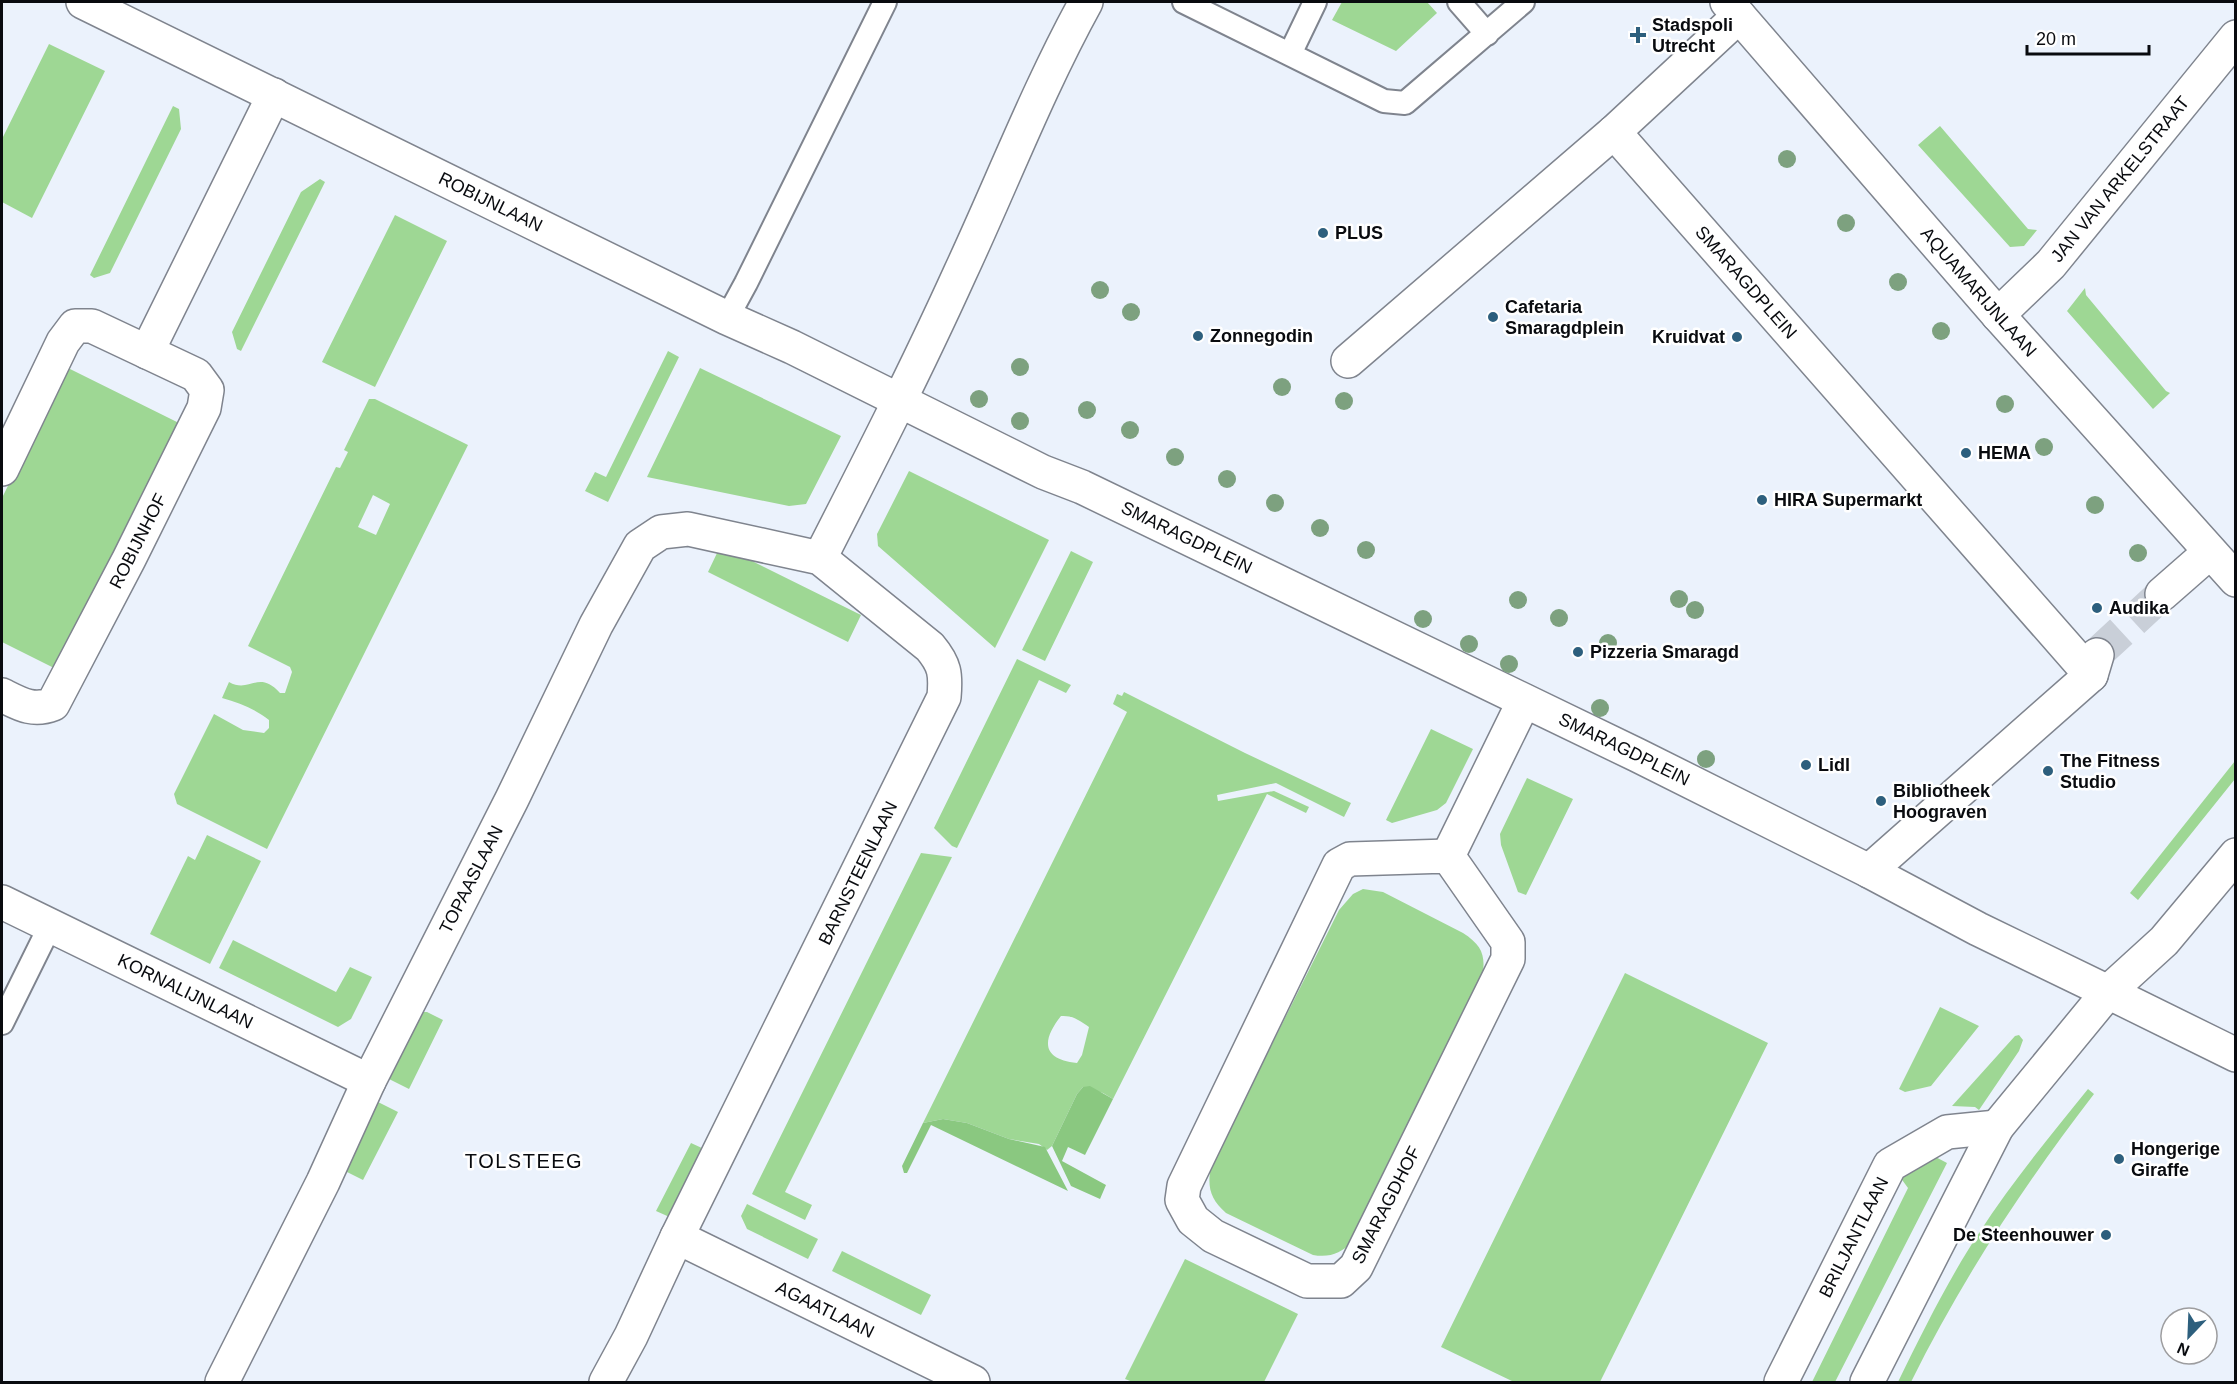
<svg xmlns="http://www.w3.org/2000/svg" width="2237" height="1384" font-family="Arial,sans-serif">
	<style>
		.green { fill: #9ed794; fill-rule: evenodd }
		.forest { fill: #8ac880 }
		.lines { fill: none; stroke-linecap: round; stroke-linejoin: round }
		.pedestrian-tunnel { stroke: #c9cfd8; stroke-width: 33; stroke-dasharray: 33 16; stroke-linecap: butt }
		.service-casing { stroke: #7f848e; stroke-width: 26 }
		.pedestrian-casing { stroke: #7f848e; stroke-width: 36 }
		.minor-casing { stroke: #7f848e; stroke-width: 36 }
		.tertiary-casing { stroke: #7f848e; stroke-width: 36 }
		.secondary-casing { stroke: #7f848e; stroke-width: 36 }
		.service { stroke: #fff; stroke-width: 22 }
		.pedestrian { stroke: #fff; stroke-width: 33 }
		.minor { stroke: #fff; stroke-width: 33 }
		.tertiary { stroke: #fff; stroke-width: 33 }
		.secondary { stroke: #fff; stroke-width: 33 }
		.tree { fill: #7da17f }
		.poi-dot { fill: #2d5f7d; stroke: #fff; stroke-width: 2 }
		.labels { text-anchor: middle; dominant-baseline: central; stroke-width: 5; stroke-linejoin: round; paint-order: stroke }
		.poi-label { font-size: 18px; font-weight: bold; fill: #090b0f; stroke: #fff; text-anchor: start }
		.street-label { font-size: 18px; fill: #090b0f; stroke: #fff }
		.neighbourhood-label { font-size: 20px; letter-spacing: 1.5px; fill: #090b0f; stroke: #fff }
	</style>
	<rect width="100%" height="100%" fill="#ebf2fc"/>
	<!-- green -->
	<path class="green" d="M1342 2H1427L1437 13 1396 51 1332 20Z
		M49 44 105 71 32 218 2 202V139Z
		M173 106 179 109 181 129 110 273 94 278 90 275Z
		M1940 126 2028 229 2037 230 2024 246 2010 247 1918 145Z
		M320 179 325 182 241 351 237 349 232 332 301 192Z
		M395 215 447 241 375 387 322 362Z
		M2085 288 2086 295 2166 391 2170 393 2153 409 2067 311Z
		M668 351 679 357 608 502 585 491 595 472 606 477Z
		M66 367 183 425 54 668 2 642V498Z
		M700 368 841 436 806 504 789 506 647 477Z
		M369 399H375L468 445 267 849 177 804 174 794 214 714 243 730 264 733 269 728V720C255 709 240 703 222 698L229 682C250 694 258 669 280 693H285L292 672 290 667 248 646 336 467 340 468 348 452 344 450ZM373 495 390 504 376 535 358 527Z
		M909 471 1049 540 995 648 878 546 877 534Z
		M718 551 740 555 861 615 848 642 708 572Z
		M1071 551 1093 562 1045 661 1022 650Z
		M1017 659 1071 685 1066 693 1039 680 957 848 952 846 934 828Z
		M1124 692 1245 753 1351 803 1344 817 1276 783 1217 795 1218 801 1274 791 1309 807 1306 813 1267 794 1113 1099 1103 1093 1083 1087 1077 1094 1052 1146 1047 1150 1039 1144 1009 1139 967 1123 943 1119 923 1123 1127 712 1113 704 1117 694 1122 696ZM1061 1016C1073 1015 1080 1021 1089 1027L1082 1055 1077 1063C1041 1059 1042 1040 1061 1016Z
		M1431 729 1473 749 1446 803 1437 810 1392 823 1386 820Z
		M2235 761V779L2138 900 2130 893Z
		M1527 778 1573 799 1526 895 1518 892 1501 845 1500 834Z
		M207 835 261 861 210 964 150 934 188 856 195 860Z
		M921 853 952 857 785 1192 812 1205 805 1220 752 1194Z
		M1363 889 1383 892 1463 933C1483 946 1486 956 1482 979L1352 1242C1341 1253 1330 1258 1313 1255L1226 1213C1210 1199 1207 1187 1211 1166L1339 910 1353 894Z
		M233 940 336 992 350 967 372 977 351 1019 338 1027 219 968Z
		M1625 973 1768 1043 1600 1382H1514L1441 1347Z
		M1940 1007 1979 1026 1931 1086 1905 1092 1899 1089Z
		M421 1012H427L443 1020 409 1089 387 1078Z
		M2019 1035 2023 1040 2019 1051 1979 1110 1975 1107 1952 1106 2015 1036Z
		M2088 1089 2094 1094C2024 1185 1962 1279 1911 1382H1898C1923 1331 1948 1280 1979 1233 2012 1182 2050 1136 2088 1089Z
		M376 1101 398 1112 363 1180 345 1171Z
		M691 1143 704 1149 674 1219 656 1211Z
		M1930 1154 1947 1163 1835 1382H1812L1908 1188 1900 1177Z
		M747 1204 818 1239 808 1259 747 1229 741 1216Z
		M842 1251 931 1295 921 1315 832 1271Z
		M1185 1259 1298 1314 1264 1382H1133L1125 1379Z"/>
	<!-- forest -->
	<path class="forest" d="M1090 1086 1113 1099 1085 1155 1068 1147 1062 1161 1106 1185 1100 1199 1071 1186 1052 1146 1077 1094 1083 1087Z
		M943 1119 967 1123 1009 1139 1045 1147 1068 1191 931 1125 907 1173H904L902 1166 923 1123Z"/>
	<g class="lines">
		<!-- pedestrian-tunnel -->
		<path class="pedestrian-tunnel" d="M2097 654 2162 594"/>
		<!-- service casing -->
		<g class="service-casing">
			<path id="service" d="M1184 2 1384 101 1405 103 1523 2
				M1459 2 1487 34
				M1290 54 1315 2
				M727 318 746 283 885 2
				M2 1023 50 926"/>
		</g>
		<!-- pedestrian casing -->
		<g class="pedestrian-casing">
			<g id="pedestrian">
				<path id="s1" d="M1614 132 2091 675"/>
				<path d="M1348 361 1614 132 1739 16"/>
				<path d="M2162 594 2210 552"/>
				<path d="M1869 871 2091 675 2097 655"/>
			</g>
		</g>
		<!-- minor casing -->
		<g class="minor-casing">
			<g id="minor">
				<path id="s2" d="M1727 2 1998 315 2236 580"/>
				<path id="s3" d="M1998 315 2051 264 2236 37"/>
				<path d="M147 352 274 95"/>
				<path d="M2 469 63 342 75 326H92L196 375 207 390 204 408 129 559 53 704C33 712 20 704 2 695"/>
				<path d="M820 558C868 464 916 370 960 273 1002 183 1038 89 1086 2"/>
				<path d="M1448 856 1508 942V959L1356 1267 1341 1281H1307L1213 1236 1193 1220 1182 1200 1184 1186 1339 865 1350 859Z"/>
				<path d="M1448 856 1524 701"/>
				<path id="s4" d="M2 902 369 1081"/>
				<path d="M2108 992 2236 1055"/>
				<path id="s5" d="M677 1237 973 1382"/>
				<path id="s6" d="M222 1382 323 1182 369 1081 512 799 596 625 640 546 661 532 688 529 820 558 930 647C945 665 946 674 944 697L677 1237 631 1336 606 1382"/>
				<path id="s7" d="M1781 1382 1890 1165 1947 1132 1997 1127"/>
			</g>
		</g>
		<!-- tertiary casing -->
		<g class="tertiary-casing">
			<g id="tertiary">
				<path id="s8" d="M83 2 727 318 792 347 1043 472 1082 487 1637 755 1869 871 1978 929 2108 992"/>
			</g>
		</g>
		<!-- secondary casing -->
		<g class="secondary-casing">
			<path id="secondary" d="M1867 1382 1997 1127 2108 992 2164 941 2236 855"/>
		</g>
		<!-- service -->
		<use href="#service" class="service"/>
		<!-- pedestrian -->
		<use href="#pedestrian" class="pedestrian"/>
		<!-- minor -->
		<use href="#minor" class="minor"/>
		<!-- tertiary -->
		<use href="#tertiary" class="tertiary"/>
		<!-- secondary -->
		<use href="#secondary" class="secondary"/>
	</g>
	<!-- trees -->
	<g class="tree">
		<circle cx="1787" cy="159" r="9"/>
		<circle cx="1846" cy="223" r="9"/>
		<circle cx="1898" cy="282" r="9"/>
		<circle cx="1100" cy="290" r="9"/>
		<circle cx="1131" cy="312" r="9"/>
		<circle cx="1941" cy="331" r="9"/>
		<circle cx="1020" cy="367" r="9"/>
		<circle cx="1282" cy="387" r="9"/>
		<circle cx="979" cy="399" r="9"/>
		<circle cx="1344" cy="401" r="9"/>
		<circle cx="2005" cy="404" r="9"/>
		<circle cx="1087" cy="410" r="9"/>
		<circle cx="1020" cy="421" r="9"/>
		<circle cx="1130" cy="430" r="9"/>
		<circle cx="2044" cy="447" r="9"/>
		<circle cx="1175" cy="457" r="9"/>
		<circle cx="1227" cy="479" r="9"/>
		<circle cx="1275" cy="503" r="9"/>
		<circle cx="2095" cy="505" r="9"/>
		<circle cx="1320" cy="528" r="9"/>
		<circle cx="1366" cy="550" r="9"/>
		<circle cx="2138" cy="553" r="9"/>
		<circle cx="1679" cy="599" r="9"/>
		<circle cx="1518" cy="600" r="9"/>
		<circle cx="1695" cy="610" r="9"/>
		<circle cx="1559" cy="618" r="9"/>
		<circle cx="1423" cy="619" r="9"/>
		<circle cx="1608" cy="643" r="9"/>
		<circle cx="1469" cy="644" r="9"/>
		<circle cx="1509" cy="664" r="9"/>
		<circle cx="1600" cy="708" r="9"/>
		<circle cx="1706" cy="759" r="9"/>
	</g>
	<!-- markers -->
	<g class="poi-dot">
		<path d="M1635 26h6v6h6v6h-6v6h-6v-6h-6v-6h6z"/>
		<circle cx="1323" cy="233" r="6"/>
		<circle cx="1493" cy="317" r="6"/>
		<circle cx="1198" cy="336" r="6"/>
		<circle cx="1737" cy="337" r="6"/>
		<circle cx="1966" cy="453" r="6"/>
		<circle cx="1762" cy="500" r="6"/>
		<circle cx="2097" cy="608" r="6"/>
		<circle cx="1578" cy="652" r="6"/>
		<circle cx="1806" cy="765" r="6"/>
		<circle cx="2048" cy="771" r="6"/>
		<circle cx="1881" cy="801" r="6"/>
		<circle cx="2119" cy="1159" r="6"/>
		<circle cx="2106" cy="1235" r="6"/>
	</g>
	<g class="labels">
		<!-- poi labels -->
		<g class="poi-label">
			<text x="1652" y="25">Stadspoli<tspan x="1652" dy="21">Utrecht</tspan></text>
			<text x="1335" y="233">PLUS</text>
			<text x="1505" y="307">Cafetaria<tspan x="1505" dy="21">Smaragdplein</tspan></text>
			<text x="1210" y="336">Zonnegodin</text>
			<text x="1725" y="337" text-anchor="end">Kruidvat</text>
			<text x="1978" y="453">HEMA</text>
			<text x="1774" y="500">HIRA Supermarkt</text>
			<text x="2109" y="608">Audika</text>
			<text x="1590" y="652">Pizzeria Smaragd</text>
			<text x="2060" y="761">The Fitness<tspan x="2060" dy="21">Studio</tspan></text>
			<text x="1818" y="765">Lidl</text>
			<text x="1893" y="791">Bibliotheek<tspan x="1893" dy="21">Hoograven</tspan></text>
			<text x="2131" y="1149">Hongerige<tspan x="2131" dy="21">Giraffe</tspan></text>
			<text x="2094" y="1235" text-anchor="end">De Steenhouwer</text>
		</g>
		<!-- street labels -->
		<g class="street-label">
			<text stroke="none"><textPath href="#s3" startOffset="183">JAN VAN ARKELSTRAAT</textPath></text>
			<text stroke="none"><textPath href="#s8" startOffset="454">ROBIJNLAAN</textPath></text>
			<text stroke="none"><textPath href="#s1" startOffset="200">SMARAGDPLEIN</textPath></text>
			<text stroke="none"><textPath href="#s2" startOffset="384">AQUAMARIJNLAAN</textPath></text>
			<text stroke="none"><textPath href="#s8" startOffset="1227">SMARAGDPLEIN</textPath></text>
			<text transform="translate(138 541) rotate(-63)">ROBIJNHOF</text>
			<text stroke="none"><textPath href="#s8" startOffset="1713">SMARAGDPLEIN</textPath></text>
			<text transform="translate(858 873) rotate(-64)">BARNSTEENLAAN</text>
			<text stroke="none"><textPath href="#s6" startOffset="561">TOPAASLAAN</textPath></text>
			<text stroke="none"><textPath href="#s4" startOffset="204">KORNALIJNLAAN</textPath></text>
			<text transform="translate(1386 1205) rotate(-63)">SMARAGDHOF</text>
			<text stroke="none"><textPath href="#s7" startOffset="162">BRILJANTLAAN</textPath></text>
			<text stroke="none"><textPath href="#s5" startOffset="165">AGAATLAAN</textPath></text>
		</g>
		<!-- neighbourhood labels -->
		<g class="neighbourhood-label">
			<text x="524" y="1161">TOLSTEEG</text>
		</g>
	</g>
	<!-- border -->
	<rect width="2237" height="1384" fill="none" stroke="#090b0f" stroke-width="6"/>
	<!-- north arrow -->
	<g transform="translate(2189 1336) rotate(203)"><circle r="28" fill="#ffffff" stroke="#9d9d9f" stroke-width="1.5"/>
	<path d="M0-4.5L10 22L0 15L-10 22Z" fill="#2d5f7d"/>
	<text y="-9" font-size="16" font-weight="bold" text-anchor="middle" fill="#090b0f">N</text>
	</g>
	<!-- scale -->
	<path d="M2027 45v9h122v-9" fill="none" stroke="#090b0f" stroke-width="3"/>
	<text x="2036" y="45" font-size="18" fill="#090b0f" stroke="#ffffff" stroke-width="4.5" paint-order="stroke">20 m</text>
</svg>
